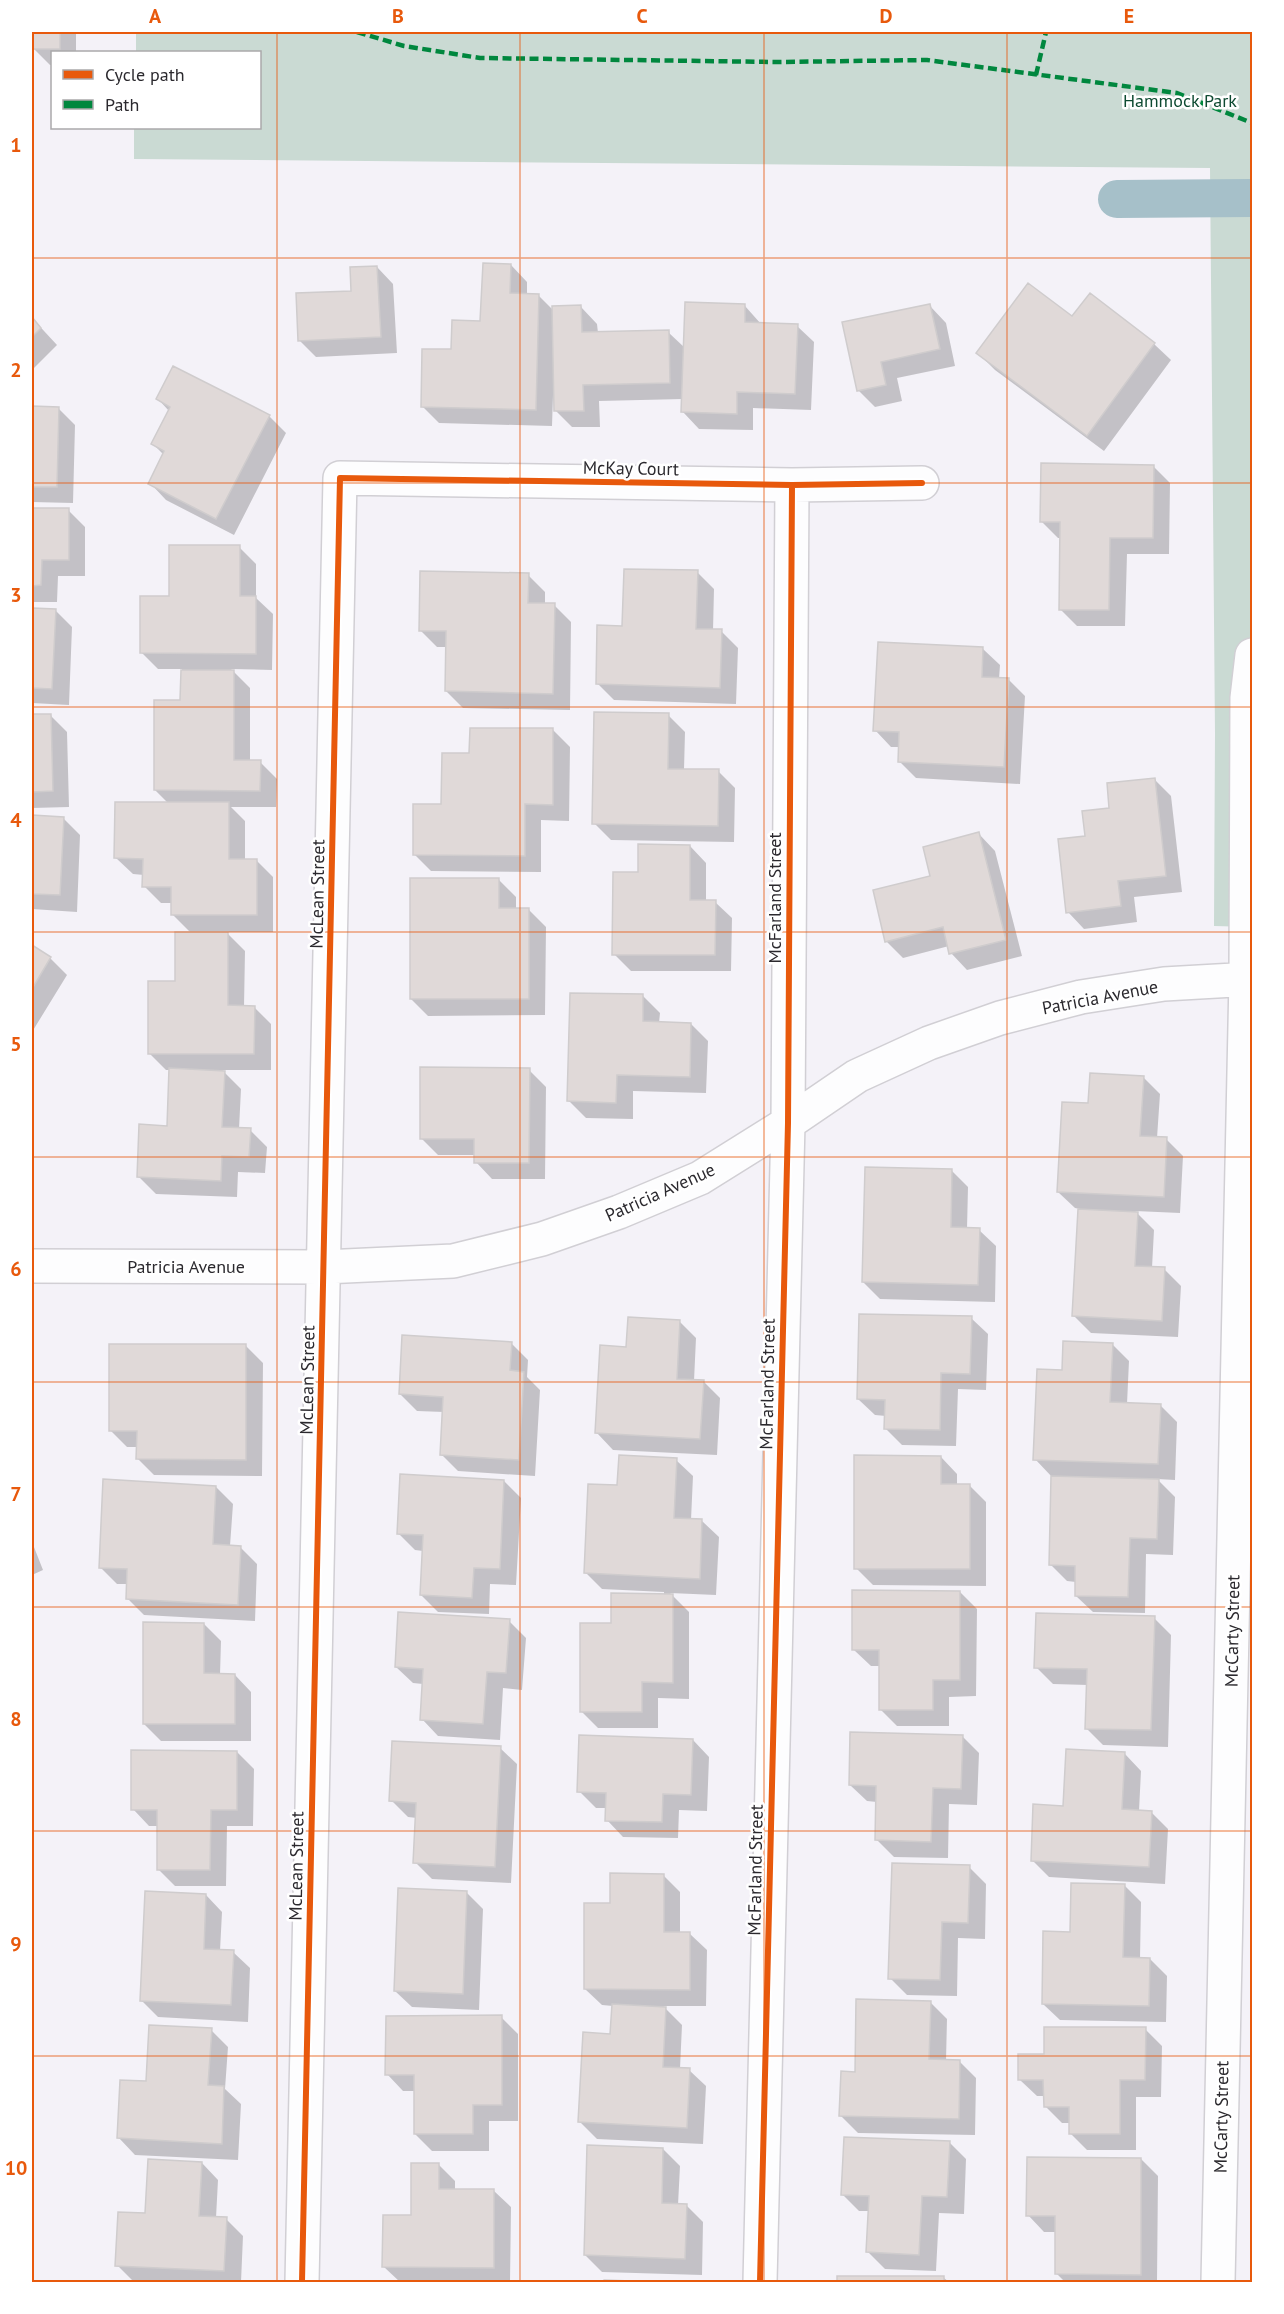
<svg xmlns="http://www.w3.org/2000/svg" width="1284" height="2314" font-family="'PT Sans',sans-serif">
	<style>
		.green { fill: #cadad3 }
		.shadow { fill: #0003 }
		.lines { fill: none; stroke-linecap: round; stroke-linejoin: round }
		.canal { stroke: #a6c0c9; stroke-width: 38 }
		.building { fill: #e0d9d8; stroke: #cfcccd; stroke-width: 1.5 }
		.minor-casing { stroke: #d1cfd4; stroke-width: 36 }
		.minor { stroke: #fdfdfe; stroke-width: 33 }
		.quiet { stroke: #00873e; stroke-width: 4.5; stroke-dasharray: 9 4.5; stroke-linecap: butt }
		.cycleway-casing { stroke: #fff; stroke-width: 10 }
		.cycleway { stroke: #e8590c; stroke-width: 6 }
		.grid { fill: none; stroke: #e8590c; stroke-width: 1.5; stroke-opacity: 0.55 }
		.labels { text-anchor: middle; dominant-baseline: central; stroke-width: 5; stroke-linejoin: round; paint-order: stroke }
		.park-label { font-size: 18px; fill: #0d4a31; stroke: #fff }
		.street-label { font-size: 18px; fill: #2b292e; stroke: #fff }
		.neatline { fill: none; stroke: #e8590c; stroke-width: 2 }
		.grid-label { font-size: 20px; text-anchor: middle; font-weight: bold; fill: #e8590c }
	</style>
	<rect width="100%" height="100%" fill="#f4f2f8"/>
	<!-- green -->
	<path class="green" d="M136 32H1252V927L1214 926 1215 733 1210 168 134 159V128H260V52H136Z"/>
	<!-- shadow -->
	<path class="shadow" d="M32 32H76V52H52V65H50L33 48Z
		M511 265 527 282V295H538L554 311 581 307 597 324 598 333 668 332 685 348 745 306 761 324 797 326 814 342 811 410 753 408V430L699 429 683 412V399L599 401 600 427H572L556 411 555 395H553L552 426 439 423 422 406 453 351 482 323Z
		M377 267 393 284 397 353 316 357 299 340 353 292Z
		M930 306 946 323 955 366 897 378 902 401 875 407 858 390 844 323Z
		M32 318 57 345 32 370Z
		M1072 318 1154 344 1171 360 1104 451 995 370 978 353Z
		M158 399 269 416 286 433 234 535 166 500 150 483 164 455 153 444 169 411Z
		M32 408H58L75 425 73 503 32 502Z
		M1153 466 1170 483 1169 554H1127L1125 626H1077L1060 609 1061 538H1058L1041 521Z
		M32 510H68L85 527V576H58L57 602H32Z
		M239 547 256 564V598L273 614 272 670 231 669 250 688V762H260L277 779 276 807H231L245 821V860L257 861 273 877V932H226L245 951 244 1007H254L271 1024V1070H222L241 1089 239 1129 250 1130 267 1147 265 1173 238 1172 237 1197 156 1194 139 1177 168 1127 171 1070H166L149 1053 176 982 192 934 173 915V903H161L144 886V875L133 874 116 858 169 804 155 790 182 701V669H158L141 652 171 598Z
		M697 572 714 589 713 631H721L738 648 736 704 614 700 597 683 624 628Z
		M528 575 545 592V605H554L571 622 570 710 463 708 446 691 447 647H437L420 630Z
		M32 609 56 611 72 627 69 705 32 703Z
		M983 649 1000 665 999 679H1008L1025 696 1020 784 916 778 899 761 900 747H891L875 730Z
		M50 715 67 732 69 807 32 808V716Z
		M668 715 685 732 684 770 718 771 735 788 734 842 611 840 594 823Z
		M553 730 570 747 569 821 541 820V872L431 871 414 854 471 755Z
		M1154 779 1171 796 1182 892 1134 897 1137 922 1084 929 1068 912 1087 837 1111 809Z
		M32 817 63 818 80 835 77 912 32 909Z
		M979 834 995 851 1022 956 967 970 951 953 949 946 903 958 886 941 932 877Z
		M690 846 706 863V902H715L732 918 731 971H631L614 954 640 874Z
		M499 880 516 897V910H529L546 927 545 1015 428 1016 411 999Z
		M32 947 50 958 67 975 32 1032Z
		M643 996 660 1013 659 1023 691 1024 708 1041 706 1093 633 1091V1119L586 1118 569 1101Z
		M529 1070 546 1087 545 1179H492L476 1162V1155H438L421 1138Z
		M1143 1077 1160 1094 1157 1138 1166 1139 1183 1156 1180 1213 1135 1211 1154 1230 1152 1268 1164 1269 1181 1286 1178 1337 1091 1333 1074 1316 1080 1209 1075 1208 1058 1192 1089 1105Z
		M952 1171 968 1187 967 1229 979 1230 996 1246 995 1302 880 1299 863 1282Z
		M971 1318 988 1334 986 1390 958 1389 956 1446 902 1445 885 1428 886 1416 875 1415 858 1399Z
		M680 1322 696 1338 694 1381H703L720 1398 717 1455 613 1450 597 1433 627 1348Z
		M511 1343 528 1360 527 1377 540 1390 535 1476 458 1471 441 1454 444 1412 417 1411 400 1394Z
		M1112 1344 1129 1361 1127 1404 1160 1405 1177 1422 1175 1480 1157 1479 1175 1497 1173 1555 1146 1554 1145 1613 1093 1612 1076 1596V1582L1067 1581 1050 1564 1052 1477 1035 1459 1063 1372Z
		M246 1346 263 1363 262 1476 154 1475 138 1459V1447H127L110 1430Z
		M941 1457 957 1474V1485H969L986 1502V1586L873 1585 856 1568Z
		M676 1460 693 1476 691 1520 702 1521 719 1537 716 1595 670 1593 689 1612V1699L658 1698V1728H598L581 1711 612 1625 664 1595V1592L602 1589 585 1572 619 1487Z
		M504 1481 521 1498 516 1585 490 1584 489 1614 438 1612 421 1595 423 1551 415 1550 398 1533Z
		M216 1487 233 1504 230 1546 240 1547 257 1564 255 1621 144 1615 127 1598 128 1584H117L100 1567Z
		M32 1542 43 1570 32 1575Z
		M960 1592 977 1609 976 1696 949 1697V1726H897L880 1709 881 1666H871L854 1650Z
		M1154 1618 1171 1635 1168 1747 1103 1745 1086 1728 1088 1685 1053 1684 1036 1667Z
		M509 1621 526 1638 522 1690 503 1688 500 1740 438 1736 422 1719 423 1684 413 1683 396 1667Z
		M204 1624 221 1641 220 1675H235L251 1692V1741H161L144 1724Z
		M962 1736 979 1753 977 1805 949 1804 948 1858 894 1857 877 1840V1802L867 1801 850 1785Z
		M693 1740 709 1757 707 1811 679 1810 678 1838 623 1837 607 1820V1808H596L579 1791Z
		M500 1748 517 1764 511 1883 432 1879 415 1862 417 1818 408 1817 391 1800Z
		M237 1752 254 1769 253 1826H227L226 1886H175L158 1869 159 1826H149L133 1809Z
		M1125 1754 1141 1771 1139 1811 1151 1812 1168 1829 1165 1884 1049 1877 1032 1860 1065 1807Z
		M969 1867 986 1884 985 1939 958 1938 957 1996 907 1995 890 1978Z
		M663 1875 680 1892V1933L690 1934 707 1950 706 2006H663L682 2025 680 2069 689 2070 706 2086 703 2144 597 2139 580 2122 612 2035 613 2006 602 2005 585 1989 612 1905Z
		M1124 1885 1141 1902 1140 1959H1150L1167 1976 1166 2022 1060 2020 1043 2004 1071 1933Z
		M466 1892 483 1909 479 2010 412 2007 395 1991Z
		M206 1895 222 1912 220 1951 233 1952 250 1968 248 2022 158 2017 141 2000Z
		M930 2002 947 2019 946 2061H959L976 2078 975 2135 858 2133 841 2116 856 2073Z
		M501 2017 518 2034V2121H489V2151H432L415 2134 416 2091H403L387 2074Z
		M1145 2029 1162 2046 1161 2097H1136V2150H1087L1070 2133V2123H1062L1045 2106V2096H1037L1020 2080 1045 2055Z
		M211 2030 228 2047 225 2089 241 2104 238 2160 135 2155 119 2138 147 2083Z
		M950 2143 966 2159 964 2214 939 2213 936 2271 885 2269 868 2252 870 2211H859L842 2194Z
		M663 2149 680 2166 678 2205H686L703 2222 702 2275 602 2272 585 2255Z
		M1141 2159 1158 2176 1157 2282H1065L1057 2274 1056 2232H1044L1028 2215Z
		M202 2163 218 2180 216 2218 226 2219 243 2236 241 2282H134L117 2265 146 2215Z
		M438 2164 455 2181V2190L494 2191 511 2207 510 2282H400L384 2267 412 2217Z
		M839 2277 944 2278 949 2282H839Z"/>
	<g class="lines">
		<!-- canal -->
		<path class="canal" d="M1117 199 1252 198"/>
	</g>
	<!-- building -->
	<path class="building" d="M32 32H60V49H32Z
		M483 263 511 264 510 293 539 294 536 410 421 407 422 349H451L452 320 480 321Z
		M377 266 381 337 298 341 296 293 351 291 350 267Z
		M1028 283 1072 316 1090 293 1155 343 1087 436 976 353Z
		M685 302 745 304V322L798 324 795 394 737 392V414L681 412Z
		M930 304 940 349 881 362 886 385 857 391 842 322Z
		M581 305 582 332 669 330 670 383 583 385 584 411H554L552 306Z
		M32 317 41 328 32 337Z
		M173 366 270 415 216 519 148 484 164 451 151 444 170 407 156 399Z
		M32 406 59 407 57 487H32Z
		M1041 463 1154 465 1153 538H1110L1109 610H1059L1060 522H1040Z
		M32 508H69V560H42L41 585 32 586Z
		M169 545H240V596H256V654L140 653V596H169Z
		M624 569 698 570 696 629H722L720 688 596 684 597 625 622 626Z
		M420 571 529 573 528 603H555L553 694 445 691 446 631H419Z
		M32 608 56 609 52 689 32 688Z
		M878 642 983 647 982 677 1009 678 1004 767 898 762 899 732 873 731Z
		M181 670H234V760H261L260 791 154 790V700H180Z
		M594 712 669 713 668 769H719L718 826 592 824Z
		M32 714H51L53 791 32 792Z
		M470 728H553V805L525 804V856L413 855V804H441L442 753H469Z
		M1155 778 1166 876 1118 881 1121 906 1066 913 1058 839 1085 836 1082 811 1109 808 1107 783Z
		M115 802H229V859H257V915H171V887H142L143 859 114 858Z
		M32 815 64 817 60 895 32 894Z
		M979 832 1006 940 949 954 943 927 885 942 873 890 930 876 923 847Z
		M638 844 690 845V900H716L715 955H612L613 872H638Z
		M410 878H499V908H529V999H410Z
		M175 932H228V1005L255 1006 254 1054H148V981H175Z
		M32 945 51 957 32 989Z
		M570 993 643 994V1021L691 1023 690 1077 617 1075 616 1103 567 1101Z
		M420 1067 530 1068 529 1163H474V1139H420Z
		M169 1068 225 1071 222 1127 251 1128 249 1157 222 1156 221 1181 137 1177 139 1124 167 1126Z
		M1090 1073 1144 1076 1140 1136 1167 1137 1164 1197 1057 1192 1062 1102 1088 1103Z
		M865 1167 952 1169 951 1227 980 1228 978 1285 862 1282Z
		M1078 1209 1138 1212 1135 1266 1165 1267 1162 1321 1072 1316Z
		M859 1314 972 1316 970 1374 941 1373 940 1430 884 1429 885 1400 857 1399Z
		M628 1317 680 1320 677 1379 704 1380 700 1439 595 1433 600 1345 626 1347Z
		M402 1335 512 1342 510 1370 524 1372 519 1460 440 1455 443 1397 399 1394Z
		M1063 1341 1113 1343 1110 1402 1161 1404 1158 1464 1033 1460 1037 1369 1062 1370Z
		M109 1344H246V1460L136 1459 137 1431H109Z
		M619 1455 677 1458 674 1518 702 1519 700 1579 584 1573 588 1484 617 1485Z
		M854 1455 941 1456V1484H970V1569H854Z
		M400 1474 504 1480 500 1569 474 1568 472 1598 420 1595 423 1535 397 1534Z
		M1051 1476 1159 1479 1157 1539 1130 1538 1128 1597 1075 1596V1566L1049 1565Z
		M103 1479 216 1486 213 1544 241 1546 238 1605 126 1599 127 1569 99 1568Z
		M852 1590 960 1591V1680H933V1710H879V1650H852Z
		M611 1593 673 1594V1683L642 1682V1712H580V1623H611Z
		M398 1612 510 1619 506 1673 487 1672 483 1724 420 1720 423 1669 395 1667Z
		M1036 1613 1155 1616 1151 1730 1085 1729 1087 1669 1034 1668Z
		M143 1622 204 1623V1673L235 1674V1724H143Z
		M850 1732 963 1735 961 1789 933 1788 931 1842 875 1840 876 1786 849 1785Z
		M579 1735 693 1739 691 1795 663 1794 662 1822 605 1821 606 1793 577 1792Z
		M392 1741 501 1746 495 1867 413 1863 416 1803 389 1801Z
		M1066 1749 1125 1752 1122 1809 1152 1811 1149 1867 1031 1861 1033 1804 1063 1806Z
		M131 1750 237 1751V1810H211L210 1870H157V1810H131Z
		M892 1863 970 1865 968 1923 942 1922 940 1980 888 1979Z
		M610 1873 664 1874V1932H690V1990L584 1989V1903H610Z
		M1071 1883 1125 1884 1123 1957 1150 1958 1149 2006 1042 2004 1043 1931 1070 1932Z
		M398 1888 467 1891 463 1994 394 1991Z
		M145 1891 206 1894 204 1949 234 1950 231 2005 140 2001Z
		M856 1999 931 2001 929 2059 960 2060 959 2119 839 2116 841 2071 855 2072Z
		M612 2004 666 2007 663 2067 690 2068 687 2128 578 2122 583 2032 610 2034Z
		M502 2015V2105H473V2134H414V2075H385L386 2016Z
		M149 2025 212 2028 208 2085 224 2086 222 2144 117 2138 120 2080 146 2081Z
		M1044 2027H1146L1145 2080H1120V2134H1069V2107H1044L1043 2080H1018V2054H1044Z
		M844 2137 950 2141 947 2197 922 2196 919 2255 866 2252 869 2196 841 2195Z
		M587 2145 663 2148 662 2203 687 2204 685 2259 584 2255Z
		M1027 2157 1141 2158V2275L1055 2274V2216H1026Z
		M148 2159 202 2162 199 2216 227 2217 224 2271 115 2266 118 2212 145 2213Z
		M411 2163H439V2189H494V2268L382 2267 383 2215H411Z
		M837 2276H944V2282H837Z
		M604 2280 659 2282H603Z"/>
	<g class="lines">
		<!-- minor casing -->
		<g class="minor-casing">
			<path id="minor" d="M32 1266 324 1267 453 1261 542 1239 619 1212 700 1178 788 1123 857 1076 929 1043 1000 1018 1081 997 1164 984 1252 979
				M302 2282 340 478 792 485 922 483
				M760 2282 788 1123 792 485
				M1218 2282 1246 979 1247 698 1252 655"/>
		</g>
		<!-- minor -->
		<use href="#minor" class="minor"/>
		<!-- quiet -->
		<path class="quiet" d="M357 32 404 46 480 58 777 62 927 60 1177 93 1252 123
			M1036 75 1046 32"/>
		<!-- cycleway casing -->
		<g class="cycleway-casing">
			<path id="cycleway" d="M302 2282 340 478 792 485 922 483
				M760 2282 788 1123 792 485"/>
		</g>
		<!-- cycleway -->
		<use href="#cycleway" class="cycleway"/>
	</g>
	<!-- grid -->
	<path class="grid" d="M277 32V2282M520 32V2282M764 32V2282M1007 32V2282M32 258H1252M32 483H1252M32 707H1252M32 932H1252M32 1157H1252M32 1382H1252M32 1607H1252M32 1831H1252M32 2056H1252"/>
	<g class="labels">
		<!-- park labels -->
		<g class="park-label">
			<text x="1180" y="100">Hammock Park</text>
		</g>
		<!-- street labels -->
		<g class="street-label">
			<text transform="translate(631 468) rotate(1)">McKay Court</text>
			<text transform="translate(317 894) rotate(-89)">McLean Street</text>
			<text transform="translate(774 898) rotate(-90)">McFarland Street</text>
			<text transform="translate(1100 997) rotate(-11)">Patricia Avenue</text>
			<text transform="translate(660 1192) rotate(-24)">Patricia Avenue</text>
			<text x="186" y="1266">Patricia Avenue</text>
			<text transform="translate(307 1380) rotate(-89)">McLean Street</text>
			<text transform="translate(767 1384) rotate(-89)">McFarland Street</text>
			<text transform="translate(1232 1631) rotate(-89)">McCarty Street</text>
			<text transform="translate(296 1866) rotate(-89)">McLean Street</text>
			<text transform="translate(755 1870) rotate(-89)">McFarland Street</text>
			<text transform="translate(1221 2117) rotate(-89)">McCarty Street</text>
		</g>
	</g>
	<!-- border -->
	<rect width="1284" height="2314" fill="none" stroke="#ffffff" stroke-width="66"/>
	<!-- legend -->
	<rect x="51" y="51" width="210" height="78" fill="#ffffff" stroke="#aaa9ab" stroke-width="1.5"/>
	<rect x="63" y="70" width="30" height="9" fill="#e8590c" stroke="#aaa9ab" stroke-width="1.5"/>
	<text x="105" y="81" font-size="18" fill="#2b292e">Cycle path</text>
	<rect x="63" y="100" width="30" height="9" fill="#00873e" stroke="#aaa9ab" stroke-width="1.5"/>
	<text x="105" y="111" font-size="18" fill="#2b292e">Path</text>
	<rect x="33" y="33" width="1218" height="2248" class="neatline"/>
	<g class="grid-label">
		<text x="155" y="23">A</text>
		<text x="398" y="23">B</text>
		<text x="642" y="23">C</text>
		<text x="886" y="23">D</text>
		<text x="1129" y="23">E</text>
		<text x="16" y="152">1</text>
		<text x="16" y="377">2</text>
		<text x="16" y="602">3</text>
		<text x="16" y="827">4</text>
		<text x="16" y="1051">5</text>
		<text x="16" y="1276">6</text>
		<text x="16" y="1501">7</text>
		<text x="16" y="1726">8</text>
		<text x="16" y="1951">9</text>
		<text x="16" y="2175">10</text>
	</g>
</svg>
